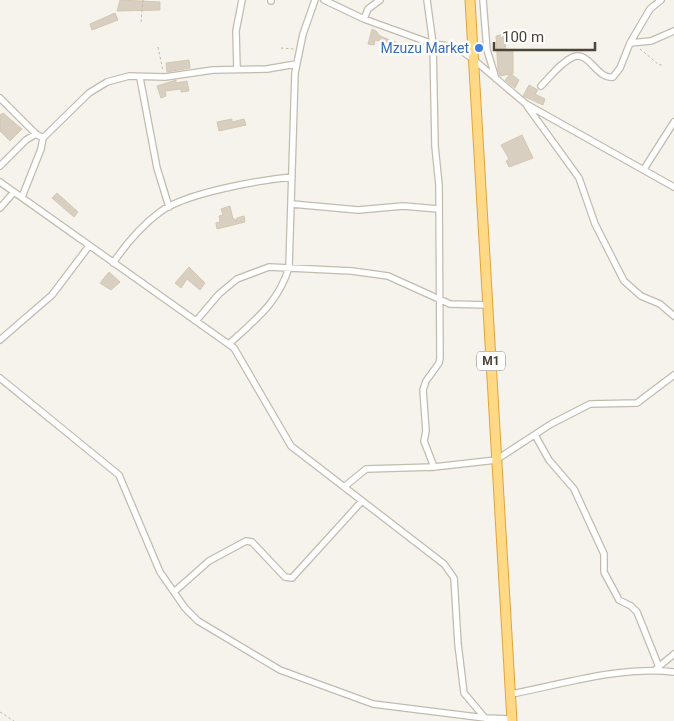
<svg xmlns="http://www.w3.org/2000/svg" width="674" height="721" font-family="Roboto,sans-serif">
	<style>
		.building { fill: #d8cfc1; stroke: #d3c7b4 }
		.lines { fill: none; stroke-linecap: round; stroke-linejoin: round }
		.minor-casing { stroke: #c2bbae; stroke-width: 8 }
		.trunk-casing { stroke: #e0a43c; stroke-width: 11 }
		.path { stroke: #c4b79f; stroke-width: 1; stroke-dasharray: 2.5 2.5; stroke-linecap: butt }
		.minor { stroke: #fff; stroke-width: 5.5 }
		.trunk { stroke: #ffd985; stroke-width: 9 }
		.shop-dot { fill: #3f7fe0; stroke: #fff; stroke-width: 2 }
		.labels { text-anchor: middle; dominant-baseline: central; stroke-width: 5; stroke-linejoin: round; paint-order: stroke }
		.shield { fill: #fff; stroke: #817c74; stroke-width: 1 }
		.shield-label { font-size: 12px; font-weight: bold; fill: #4b4439 }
		.shop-label { font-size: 14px; fill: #366cbe; stroke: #fff; text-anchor: end }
	</style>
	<rect width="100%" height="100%" fill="#f6f3ec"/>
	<!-- building -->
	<path class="building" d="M120 0 160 2V10L117 11Z
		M115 13 118 20 92 30 90 24Z
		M372 29 376 31 380 36 400 44 398 51 386 46 387 43 375 40 374 45 368 44Z
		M504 34 506 51 513 50V74H511L519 80 515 88 505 80 510 74 500 76 498 70 496 36Z
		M189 60 190 68 167 72 166 63Z
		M176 80V83L187 81 189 91 181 92V89L165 91 166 96 161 98 157 86Z
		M529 85 538 90 535 94 545 99 543 105 523 96Z
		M3 113 22 129 10 141 0 131V115Z
		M232 119V122L244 119 246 125 219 131 217 122Z
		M522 135 533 158 509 167 506 161 509 159 501 145Z
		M57 193 78 212 74 217 52 198Z
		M230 206 233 219H235L236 222 237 218 244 216 245 222 217 229 216 223 220 222 219 216 223 215 221 209Z
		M189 267 205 283 200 290 187 279 181 288 175 283Z
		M109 272 120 282 111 290 100 283Z"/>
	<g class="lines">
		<!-- minor casing -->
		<g class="minor-casing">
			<path id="minor" d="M271 0V1
				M324 0 364 19 433 44 456 47 473 59 526 104 674 187
				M427 0 433 44 435 146 439 185 440 358 439 363 426 381 423 390 426 431 424 441 434 467
				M483 0 487 50 496 79
				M364 19 368 9 380 0
				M630 43 650 9 661 0
				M237 69 236 31 242 0
				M140 78 157 168 169 207
				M541 86C551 76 560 63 573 57 589 50 597 80 613 77L620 68 630 43 651 41 674 31
				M0 98 36 134
				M527 106 579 178 595 224 624 281 641 296 660 304 674 316
				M0 166 26 140 36 134 43 138
				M644 169 674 122
				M0 182 234 348 291 446 444 564 454 578 458 644 464 693 485 718
				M22 197 41 149 43 138 89 93 107 82 129 76 165 77 213 70 267 69 296 64
				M292 204 358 210 403 206 438 209
				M0 208 14 192
				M113 263C126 244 141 226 160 212 185 193 260 180 292 177
				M196 321 219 294 237 279 269 267 352 271 388 276 450 304 488 305
				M0 340 52 295 89 246
				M229 344C255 320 279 302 289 267L295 73 303 34 315 0
				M0 378 119 475 160 572 185 608 198 621 280 670 373 704 485 718 512 719
				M535 435 549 460 574 489 604 554V572L619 600 631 606 637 612 659 667
				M344 487 366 469 434 467 496 460 551 424 590 404 637 403 674 375
				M174 592 209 561 246 541 252 542 285 577 292 578 362 501
				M656 669 674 654
				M511 694C564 684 620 666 674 672"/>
		</g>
		<!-- trunk casing -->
		<g class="trunk-casing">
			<path id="trunk" d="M470 0 512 721"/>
		</g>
		<!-- path -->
		<path class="path" d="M141 22 143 0
			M158 47 163 71
			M281 48 294 49
			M640 49 658 64 664 66
			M0 712 14 721"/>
		<!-- minor -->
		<use href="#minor" class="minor"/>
		<!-- trunk -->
		<use href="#trunk" class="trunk"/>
	</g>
	<!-- markers -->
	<circle class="shop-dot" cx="479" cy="48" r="5"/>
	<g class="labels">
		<!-- shield labels -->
		<rect class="shield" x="477" y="351.5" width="28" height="19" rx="4"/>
		<g class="shield-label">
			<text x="491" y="361">M1</text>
		</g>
		<!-- shop labels -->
		<g class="shop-label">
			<text x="469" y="48">Mzuzu Market</text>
		</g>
	</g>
	<!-- scale -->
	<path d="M494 42v8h101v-8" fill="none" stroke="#4b4439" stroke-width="2.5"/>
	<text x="502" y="42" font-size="15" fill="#4b4439" stroke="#ffffff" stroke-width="4" paint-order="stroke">100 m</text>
</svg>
